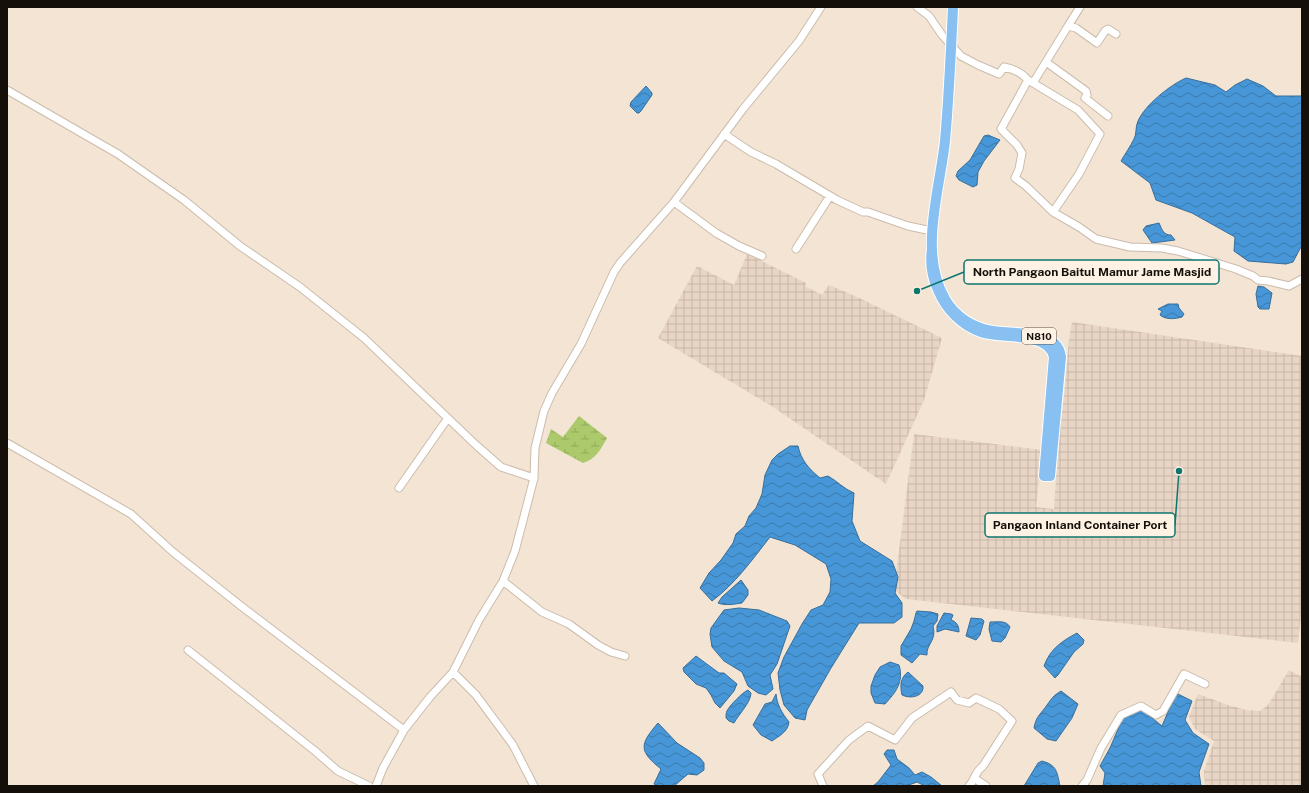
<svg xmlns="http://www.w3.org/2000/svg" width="1309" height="793" font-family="'Public Sans',sans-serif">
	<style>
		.industrial { fill: url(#industrial-grid) }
		.wetland { fill: url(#wetland-marsh) }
		.water { fill: url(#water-waves); stroke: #386e9a }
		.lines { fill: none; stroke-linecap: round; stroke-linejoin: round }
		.minor-casing { stroke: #cbbcac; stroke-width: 9 }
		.highway-casing { stroke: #fff; stroke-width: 12 }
		.minor { stroke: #fff; stroke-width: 7 }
		.highway { stroke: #88c0f2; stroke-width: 10 }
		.labels { text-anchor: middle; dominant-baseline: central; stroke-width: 4; stroke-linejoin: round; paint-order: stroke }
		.shield { fill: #fef2e4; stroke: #5a534b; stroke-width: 1 }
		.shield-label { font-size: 10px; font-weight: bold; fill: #140f09 }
		.leader { fill: none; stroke: #0f766e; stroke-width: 1.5 }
		.callout-dot { fill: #0f766e; stroke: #fef2e4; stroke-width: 1.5 }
		.callout { fill: #fef2e4; stroke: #0f766e; stroke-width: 1.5 }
		.callout-label { font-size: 12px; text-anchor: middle; font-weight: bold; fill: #140f09 }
	</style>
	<defs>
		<pattern id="industrial-grid" width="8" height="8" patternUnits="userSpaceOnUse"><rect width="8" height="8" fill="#e8d5c5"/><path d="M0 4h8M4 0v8" fill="none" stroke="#c6b6a8"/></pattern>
		<pattern id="wetland-marsh" width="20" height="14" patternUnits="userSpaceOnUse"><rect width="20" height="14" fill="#acc96b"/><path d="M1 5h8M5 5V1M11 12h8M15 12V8" fill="none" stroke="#93ab5b"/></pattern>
		<pattern id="water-waves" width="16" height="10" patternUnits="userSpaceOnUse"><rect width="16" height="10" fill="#4797d8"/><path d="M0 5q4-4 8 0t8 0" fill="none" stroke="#3a7aad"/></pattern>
	</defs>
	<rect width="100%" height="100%" fill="#f3e4d3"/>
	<!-- industrial -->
	<path class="industrial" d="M747 254 806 283 805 286 822 295 829 285 855 296 942 338 924 400 886 484 770 405 658 338 697 266 734 285Z
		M1072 322 1302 356V607L1298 643 906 599 894 590 914 434 1042 450 1036 507 1054 509 1059 433 1065 387 1069 340Z
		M1289 670 1302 677V786H1205L1204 771 1214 741 1195 729 1189 717 1198 694 1228 705 1246 710 1260 711 1268 705Z"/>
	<!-- wetland -->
	<path class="wetland" d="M579 416 607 438C601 449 596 459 583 463L546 443 551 429 563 437Z"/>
	<!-- water -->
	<path class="water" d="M1186 78 1215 85 1226 92 1235 85 1247 79 1263 86 1276 96H1302V245L1293 262 1286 264 1248 261 1234 251 1235 237 1192 213 1156 200 1150 183 1121 161C1125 154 1130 147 1134 139 1137 134 1135 127 1138 121 1145 105 1170 85 1186 78Z
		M646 86 652 93V95L641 111 639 113H637L630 106 631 102Z
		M988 135 1000 140 984 161 978 172 977 185 973 187 959 180 956 176 958 171 970 160 984 136Z
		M1159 223C1162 229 1163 235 1171 235L1175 240 1152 243 1143 230 1146 226Z
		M1258 286 1264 287 1272 293 1269 309H1260L1258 307 1256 294Z
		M1168 304H1178L1179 308 1184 314 1182 317C1175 319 1166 320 1160 315L1162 311 1158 309Z
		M790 446H798C801 460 809 469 820 478L828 476C837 481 844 489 854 493L852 521 860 541 892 561 898 577 895 593 902 603V617L894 623H859L831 668 807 710 805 720 795 718 784 705 780 690 778 673 784 657 802 624 811 610 823 605 830 592 831 579 826 564 795 545 770 537C752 560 735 584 712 601L700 588 709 573 721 560 733 543 736 534 745 526 749 516 756 508 762 494 765 475 772 460 778 454Z
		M741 580 748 590V595L742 603C735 604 725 606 718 603L722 597Z
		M739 608 759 610 787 621 790 626 777 664 770 675 773 689 766 695 758 693 748 686 742 672 724 661 712 647 710 634 711 628 724 610Z
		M917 611 931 612 938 614 937 621 933 626C937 641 926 644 927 655L920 654 912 663 901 655V646L911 629 914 621 916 613Z
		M944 613 951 614 953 615 951 620C957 622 959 626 959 632L945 629 937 632V626Z
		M971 618 982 619 984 621 980 635 976 640 966 636Z
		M990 622C998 622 1006 620 1010 627L1005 638 1001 642 992 641 989 629Z
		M1077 633 1084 640 1083 644 1074 652 1058 675 1055 678 1044 666C1050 649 1062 641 1077 633Z
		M696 656 719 673H724L737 684 734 691 720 708 715 703 711 695 706 688 696 684 684 672 683 668Z
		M890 662 899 665C904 682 896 692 885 704L875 703 871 693V686L875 675 880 667Z
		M908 672 923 686C924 697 910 699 902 695 900 686 900 678 908 672Z
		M748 690 751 693C751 702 739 714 734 723L729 721 726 718C726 715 726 713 727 711 729 706 743 692 748 690Z
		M1061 691 1078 704 1072 718 1056 741 1047 739 1034 728C1036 716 1041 714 1047 705 1052 698 1053 696 1061 691Z
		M1176 693 1192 701 1185 720 1193 733 1209 744 1199 772 1201 786H1103L1105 773 1100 766 1110 748 1124 715 1141 709 1162 726Z
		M776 694C777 705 782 713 789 722 788 732 779 736 772 741L761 735 753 725 765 704 772 702Z
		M658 723 677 743 700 758 704 763V770L697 775 688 774 674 786H657L654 784 661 769C639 751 639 745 658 723Z
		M887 750H894L897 759 909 768 915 775 922 772 931 777 942 786H925L917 782C904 788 888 786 873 786L878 782 891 765 884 754Z
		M1042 761C1057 765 1057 772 1060 786H1024L1038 763Z"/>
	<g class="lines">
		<!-- minor casing -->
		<g class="minor-casing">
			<path id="minor" d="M917 7 929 16 942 35 961 56 978 65 999 74 1004 67C1014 69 1021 72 1028 80L1001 129 1017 145 1022 153 1019 169 1015 178 1026 186 1053 212 1079 227 1096 239 1130 247 1162 248 1178 251 1236 269 1253 276 1258 280 1268 281 1289 286 1302 279
				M1068 26 1080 7
				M1046 62 1086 91 1087 95 1085 98 1108 116
				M1028 80 1078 110 1100 134 1079 174 1053 212
				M1033 83 1068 26 1076 28 1097 43 1105 31 1108 29 1116 34
				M7 90 118 154 184 200 240 246 300 287 364 338 476 445 501 467 534 478
				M724 134 751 152 776 164 837 200 863 212H868L908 226 932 231
				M674 202 716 233 739 246 762 256
				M796 249 830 196
				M7 443 131 514 173 552 241 606 404 730
				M399 488 448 418
				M503 581 542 612 569 624 598 645 611 652 625 656
				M188 650 315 751 338 771 369 786
				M453 672 476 695 513 745 534 786
				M974 778 986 786
				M376 786 383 768 404 730 430 697 453 672 479 620 503 581 515 551 534 478 535 448 544 411 552 393 581 344 614 272 620 263 674 202 743 109 799 41 821 7
				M823 786 818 774 849 740 868 726 895 740 912 718 951 692 957 700 969 703 976 698 999 709 1012 721 983 766C974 773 976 778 969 786
				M1082 786 1087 780 1101 748 1121 715 1141 706 1156 715 1163 711 1184 674 1205 684"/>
		</g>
		<!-- highway casing -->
		<g class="highway-casing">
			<path id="highway" d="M932 249C930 263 932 277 938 290 946 309 961 325 981 332 1001 339 1049 331 1054 357L1044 476H1050L1061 357C1060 352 1059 347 1055 344 1043 331 1005 334 988 330 970 326 954 315 945 299 918 252 940 190 945 141 949 96 951 51 953 7"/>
		</g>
		<!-- minor -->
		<use href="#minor" class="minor"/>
		<!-- highway -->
		<use href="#highway" class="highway"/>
	</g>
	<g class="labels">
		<!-- shield labels -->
		<rect class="shield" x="1022" y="328" width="34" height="16" rx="3"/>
		<g class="shield-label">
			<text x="1039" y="336">N810</text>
		</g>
	</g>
	<!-- callouts -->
	<path class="leader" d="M917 291L964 272M1179 471L1175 525"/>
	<g class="callout-dot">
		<circle cx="917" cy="291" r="4"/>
		<circle cx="1179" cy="471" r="4"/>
	</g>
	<g class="callout">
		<rect x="964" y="260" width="255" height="24" rx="4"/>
		<rect x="985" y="513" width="190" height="24" rx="4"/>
	</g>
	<g class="callout-label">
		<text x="1092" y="276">North Pangaon Baitul Mamur Jame Masjid</text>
		<text x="1080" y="529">Pangaon Inland Container Port</text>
	</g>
	<!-- border -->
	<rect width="1309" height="793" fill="none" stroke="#140f09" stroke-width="16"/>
</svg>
